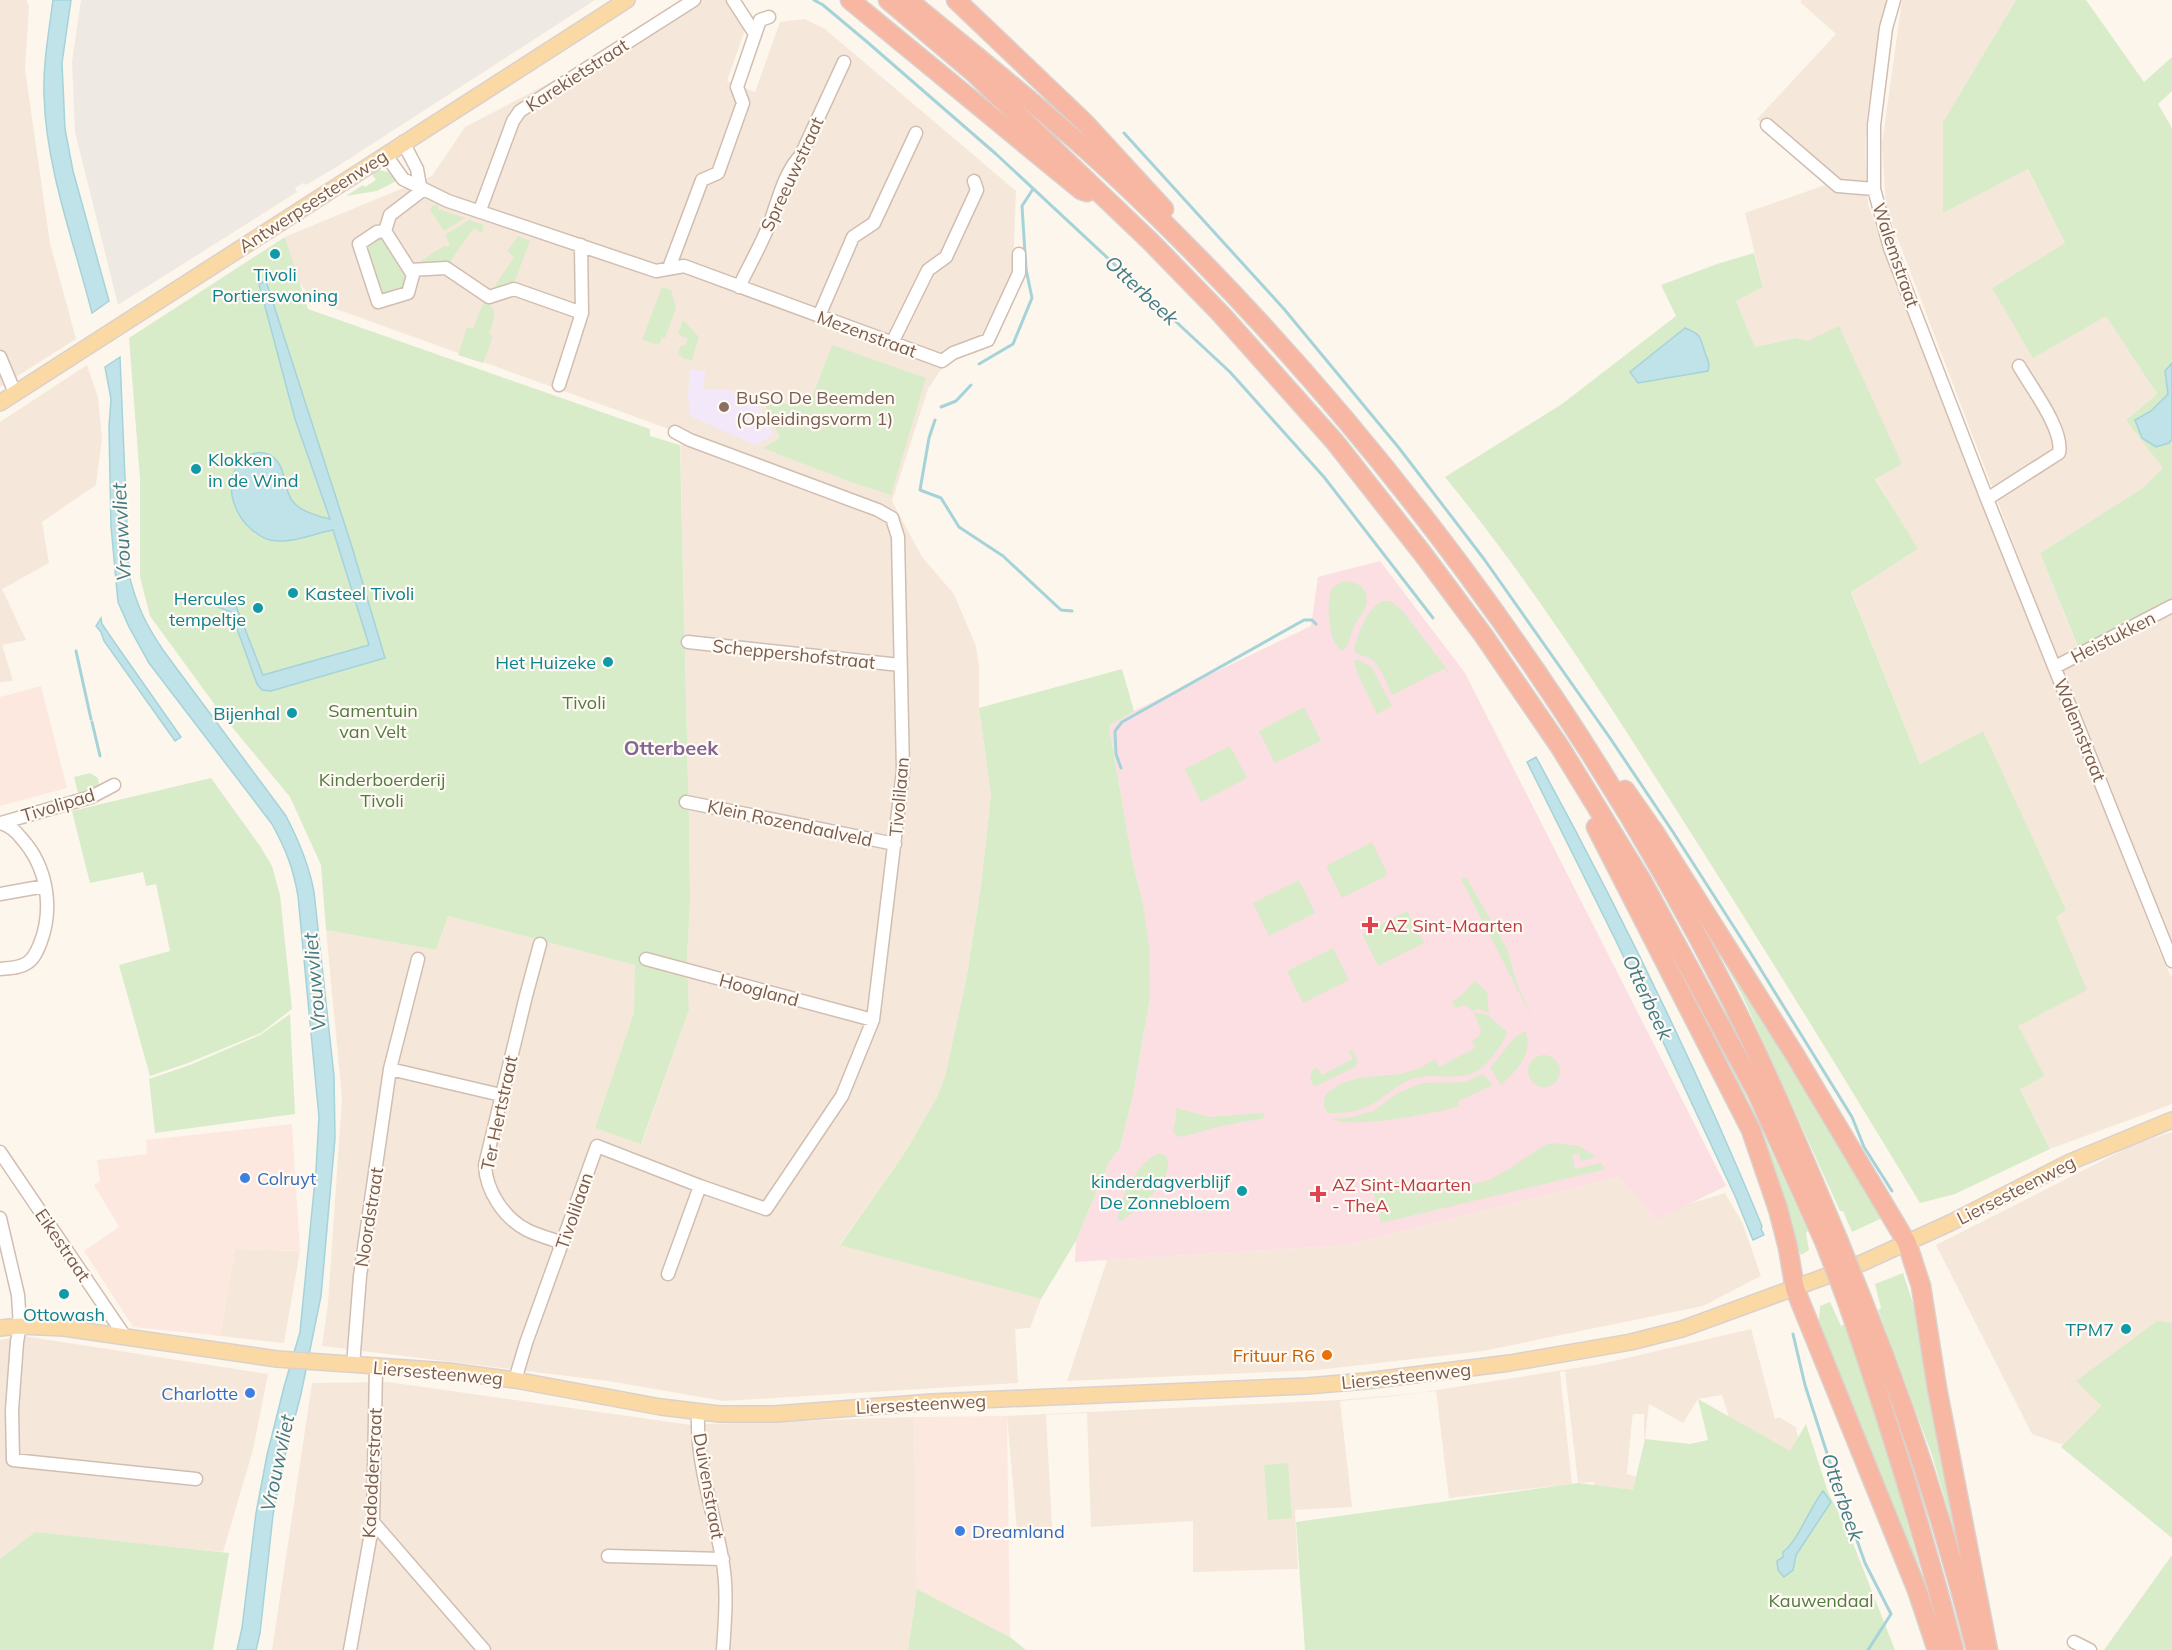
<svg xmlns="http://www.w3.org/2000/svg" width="2172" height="1650" font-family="Mulish,sans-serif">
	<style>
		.residential { fill: #f5e8da }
		.commercial { fill: #fde8e0 }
		.industrial { fill: #efe9e4 }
		.education { fill: #f3e8fa }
		.medical { fill: #fbdfe3 }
		.green { fill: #d8ecc9 }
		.water { fill: #bfe3e8; stroke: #a5d3da; stroke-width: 1.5 }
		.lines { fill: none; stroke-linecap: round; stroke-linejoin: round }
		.stream { stroke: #a5d3da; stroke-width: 3 }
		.minor-casing { stroke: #d1beb0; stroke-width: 15 }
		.major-casing { stroke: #dad1cd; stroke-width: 18 }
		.highway-casing { stroke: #dad1cd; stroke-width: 21 }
		.minor { stroke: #fff; stroke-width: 12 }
		.major { stroke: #fbd9a5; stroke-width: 15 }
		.highway { stroke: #f7b7a3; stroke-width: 18 }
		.highway-bridge-casing { stroke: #dad1cd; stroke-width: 21; stroke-linecap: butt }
		.highway-bridge { stroke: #f7b7a3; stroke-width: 18 }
		.culture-dot { fill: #0f9aa8; stroke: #fffaf3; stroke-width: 2 }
		.education-dot { fill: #8d6e63; stroke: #fffaf3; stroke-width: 2 }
		.health-dot { fill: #e0444e; stroke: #fffaf3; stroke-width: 2 }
		.shop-dot { fill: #3f7fe0; stroke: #fffaf3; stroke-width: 2 }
		.food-dot { fill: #e8710a; stroke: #fffaf3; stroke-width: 2 }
		.labels { text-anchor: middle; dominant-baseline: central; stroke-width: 4.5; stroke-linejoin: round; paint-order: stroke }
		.street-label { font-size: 18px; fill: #7a5c4d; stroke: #fffaf3 }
		.culture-label { font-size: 18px; fill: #0d838f; stroke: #fffaf3; text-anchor: end }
		.education-label { font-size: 18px; fill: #785e54; stroke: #fffaf3; text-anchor: start }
		.park-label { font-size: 18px; fill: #537a41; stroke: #fffaf3 }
		.health-label { font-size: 18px; fill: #be3a42; stroke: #fffaf3; text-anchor: start }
		.shop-label { font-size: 18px; fill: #366cbe; stroke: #fffaf3; text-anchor: start }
		.food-label { font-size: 18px; fill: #c56008; stroke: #fffaf3; text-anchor: end }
		.water-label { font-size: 20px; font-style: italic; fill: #437c86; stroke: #fffaf3 }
		.neighbourhood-label { font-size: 20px; font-weight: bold; fill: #846695; stroke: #fffaf3 }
	</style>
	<rect width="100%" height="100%" fill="#fdf6ec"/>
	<!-- residential -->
	<path class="residential" d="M0 0H26L29 6 25 69 50 243 76 339 0 387Z
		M700 0H729L746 27 727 81 755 92 780 22 805 19 825 29 1016 191 1013 270 980 338 940 371 928 389 892 501 922 557 954 594 976 646 979 666V708L991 795 981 886 966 981 953 1043 945 1077 937 1097 906 1151 840 1244 1041 1299 1030 1328 1015 1329 1018 1383 724 1401 608 1381 322 1346 328 1303 342 1098 326 930 436 950 448 916 636 965 634 1012 595 1128 642 1143 689 1010 687 960 690 901 689 823 680 433 314 301 298 281 285 237 432 176 465 127 653 29Z
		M1802 0H1888L1880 31 1867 116 1865 150 1868 204 1896 282 1960 449 2064 703 2160 953 2172 978V1104L2050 1149 2020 1088 2045 1076 2017 1026 2056 917 1983 731 1920 764 1851 591 1917 550 1795 338 1755 347 1736 301 1763 287 1745 213 1825 185 1757 119 1836 34 1800 2Z
		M1902 0H2016L1943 122V213L2027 168 2065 243 1992 288 2106 315 2157 394 2126 420 2164 468 2143 488 2040 553 2082 658 2172 611V947L2032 592 1886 208 1882 144Z
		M87 365 98 397 102 438 96 485 42 522 49 563 2 589 26 640 2 645 13 681 0 682V422Z
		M2172 1132V1322L2168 1321 2077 1381 2101 1406 2063 1445 2032 1434 1936 1245 2135 1144Z
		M1619 1177 1656 1220 1685 1205 1725 1193 1743 1224 1761 1276 1703 1306 1483 1351 1317 1370 1067 1381 1107 1260 1348 1245Z
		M235 1249 300 1251 284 1343 220 1336Z
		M1751 1329 1775 1419 1779 1417 1797 1428 1796 1430 1827 1531 1762 1525 1722 1395 1698 1399 1683 1423 1649 1404 1644 1448V1414H1633L1632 1420 1627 1474 1638 1477 1617 1596 1584 1599 1594 1482 1578 1483 1565 1371 1560 1372 1572 1484 1449 1498 1436 1391 1386 1397 1340 1401 1352 1507 1295 1510 1298 1569 1193 1572V1521L1091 1527 1087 1413 1046 1415 1052 1528 1017 1530 1007 1416 1340 1400 1418 1393 1601 1364Z
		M24 1336 268 1374 253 1450 223 1552 35 1533 0 1559V1340Z
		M388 1382 691 1425 696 1473 716 1549 719 1588 716 1650H272L312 1383Z
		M914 1417 917 1589 908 1650H728L731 1640V1568L705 1454 706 1424Z"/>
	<!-- commercial -->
	<path class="commercial" d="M41 686 67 788 0 806V697Z
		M292 1124 300 1251 235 1249 220 1336 133 1327 84 1251 119 1227 94 1185 100 1181 97 1160 147 1154 146 1140Z
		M1007 1416 1010 1637 917 1589 914 1417Z"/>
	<!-- industrial -->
	<path class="industrial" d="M81 0H595L338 166 306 185 303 183 295 188 297 192 118 305 75 132 72 62Z"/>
	<!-- education -->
	<path class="education" d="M690 370 705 371 704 389H731L739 399 751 392 774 435 755 445 690 416 688 397Z"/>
	<!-- medical -->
	<path class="medical" d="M1380 561 1465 673 1726 1186 1656 1220 1619 1177 1348 1245 1075 1262 1076 1241 1109 1162 1120 1148 1133 1095 1150 998 1143 904 1132 859 1109 726 1134 711 1311 626 1318 577Z"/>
	<!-- green -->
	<path class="green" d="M2016 0H2086L2144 82 2172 57V91L2158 104 2172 128V363L2165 371 2168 394 2151 411 2136 421 2169 443 2172 439V605L2080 652 2040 553 2143 488 2163 468 2126 420 2157 394 2106 316 2033 358 1992 288 2065 243 2028 169 1943 213V122Z
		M379 170 392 173 398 180 377 191 346 196 363 185 365 187 376 180 372 174Z
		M433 205 439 206 438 209 465 218 444 231 430 210Z
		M469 220 484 225 482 233 474 228 449 263 415 265 445 245 446 247 450 245 445 235Z
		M518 236 530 241 514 283 493 292 496 284 514 257 507 251Z
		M285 237 308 309 650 429V436L680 445 689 823 690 901 687 960 689 1010 641 1144 595 1128 634 1012 635 965 448 916 436 950 326 930 321 865 290 797 223 716 150 616 140 577V479L129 338Z
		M379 238H382L407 279 404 288 382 296 366 249Z
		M1754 253 1763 287 1736 301 1755 347 1795 338 1808 341 1839 326 1902 464 1875 479 1918 549 1851 592 1920 764 1983 731 2066 910 2056 917 2087 990 2018 1026 2045 1076 2020 1089 2050 1149 1955 1194 1920 1203C1840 1071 1760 941 1677 811 1604 696 1531 582 1445 477L1562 404 1676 316 1661 285 1717 264Z
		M662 287 671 290 676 308 665 338 662 337 659 345 642 340Z
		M484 301C500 307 493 322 489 334L493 336 483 363 458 355 467 327 473 329Z
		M683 320 699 337 692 360 684 359 678 354 681 345 685 346 688 339 678 334Z
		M832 345 926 378 891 495 848 481 763 448 780 438 764 403 809 405Z
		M1344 581C1358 581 1370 590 1366 605 1364 612 1358 619 1354 626 1351 634 1349 646 1342 651 1328 643 1325 600 1333 587Z
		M1382 601H1390L1402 610 1449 672V675L1445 668 1392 695C1387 684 1381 666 1371 659 1365 655 1358 657 1354 650 1358 633 1366 610 1382 601Z
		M1357 659 1371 666 1392 706 1377 714 1358 675 1354 662Z
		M1122 669 1134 711 1109 726 1132 859 1143 904 1149 946 1150 998 1133 1095 1120 1148 1109 1162 1076 1241 1041 1299 840 1245 906 1151 937 1097 945 1077 966 981 981 886 991 795 979 708Z
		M1304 707 1321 741 1275 763 1259 731Z
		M1230 746 1247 778 1201 802 1185 769Z
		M90 773 98 778 99 784 97 789 79 797 74 777Z
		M211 778 260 846 272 866 280 895 292 1009 261 1033 188 1063 150 1076 119 965 170 951 156 884 146 886 143 872 90 883 72 811Z
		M1372 842 1388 875 1342 898 1326 866Z
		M1466 877 1507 949 1517 984 1533 1020 1461 879Z
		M1299 880 1315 913 1269 936 1253 903Z
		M1636 892 1744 1091 1808 1231 1806 1233 1809 1250 1801 1255Z
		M1686 892 1785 1053 1882 1218 1852 1232 1843 1211H1840L1742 995Z
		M1407 911 1424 943 1378 966 1362 934Z
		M1333 948 1349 980 1303 1003 1287 971Z
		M1475 981 1487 992 1489 1012 1478 1009 1472 1011 1466 1005 1455 1008 1452 1001 1460 997Z
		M1474 1013 1486 1014 1505 1030 1507 1033C1502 1046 1487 1066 1475 1072 1457 1081 1435 1073 1415 1078 1395 1084 1383 1101 1364 1108 1352 1113 1340 1113 1327 1113L1324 1105 1325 1095C1353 1069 1384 1081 1414 1070 1421 1068 1428 1063 1435 1059L1439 1067 1475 1048 1472 1041 1479 1036 1481 1030Z
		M290 1014 295 1114 155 1133 149 1079 190 1065 260 1035Z
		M1525 1031C1535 1053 1516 1071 1501 1085L1490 1068 1514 1038Z
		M1353 1050 1358 1062 1355 1067 1316 1086 1313 1085 1310 1078 1312 1071 1317 1067 1322 1075 1353 1059 1349 1051Z
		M1528 1071a16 16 0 1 1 32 0a16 16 0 1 1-32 0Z
		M1483 1074 1493 1085 1458 1101 1459 1106 1452 1108C1431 1114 1351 1129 1332 1119L1353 1117 1373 1111 1398 1093 1422 1083 1465 1082Z
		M1176 1108 1210 1117 1263 1113 1265 1118 1221 1126 1182 1137 1176 1135 1173 1131 1176 1119Z
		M1553 1143 1579 1146 1596 1157 1581 1161 1579 1153 1572 1155 1575 1169 1601 1163 1605 1168 1602 1170 1381 1223 1371 1182 1398 1181 1449 1188 1474 1184 1489 1180 1507 1170 1545 1145Z
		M1160 1153 1166 1156C1177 1178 1138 1210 1121 1221L1118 1220C1118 1200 1139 1159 1160 1153Z
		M1903 1273 1918 1318 1972 1592 1932 1455 1878 1310 1881 1308 1875 1284Z
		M1830 1302 1841 1326 1845 1324 1877 1415 1943 1650 1818 1333 1820 1306Z
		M2157 1321 2172 1322V1538L2061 1447 2101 1406 2076 1381Z
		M1698 1399 1790 1451 1806 1424 1828 1492 1849 1533 1895 1650H1305L1296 1522 1578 1483 1633 1490 1645 1439 1690 1444 1708 1440Z
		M1288 1463 1292 1518 1268 1520 1264 1465Z
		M35 1532 229 1553 213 1650H0V1559Z
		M2172 1555V1650H2104Z
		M917 1589 1010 1637 1026 1650H908Z"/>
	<!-- water -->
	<path class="water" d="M53 0H71L62 63 65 129 73 171 109 301 92 313C74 242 46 169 44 95 43 63 49 31 53 0Z
		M266 281 352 547 385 658 271 691 262 690 257 684 231 612 210 604 217 595 228 599 236 606 263 675 369 645 333 530C312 534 292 544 270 540 263 539 256 533 251 529 238 518 231 501 231 484 231 467 251 447 268 454 289 463 281 492 296 505 304 512 320 517 330 519L295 419 259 284Z
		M1685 328C1702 335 1700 337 1705 353 1708 360 1710 363 1708 371L1638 383 1630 372Z
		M120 357 129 575C137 606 145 623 163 650L286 816C299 841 309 864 314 892L334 1076 335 1138 321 1296 301 1394 283 1463 273 1515 260 1633 256 1650H237L242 1628 256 1513 267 1455 284 1387 300 1332 316 1170 319 1117 298 896C293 867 286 850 272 824L149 663 129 627 118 602 111 526 109 427 111 399 105 367Z
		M2172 363V439L2169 443 2156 447 2142 438 2135 420 2151 411 2168 394 2165 371Z
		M101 618 102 624 115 643 181 737 175 741 104 641 101 632 96 626Z
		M1536 757C1619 909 1696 1066 1762 1226L1761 1229 1764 1235 1753 1240 1735 1196 1617 943 1527 762Z
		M1823 1491 1831 1502 1796 1555 1793 1570 1784 1577 1778 1570 1777 1561 1783 1557V1552C1798 1541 1810 1507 1823 1491Z"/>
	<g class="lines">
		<!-- stream -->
		<path class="stream" d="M814 0 823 5 866 41 996 154 1230 372 1324 477 1433 618
			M1124 133 1284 309 1399 448 1484 559 1610 738 1673 832 1750 952 1852 1117 1864 1147 1892 1191
			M979 364 1013 344 1032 298 1026 269 1022 206 1033 189
			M941 407 956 401 971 385
			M935 420 929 438 920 490 941 498 959 527 1003 556 1061 610 1072 611
			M76 651 91 719
			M92 722 100 756
			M1121 768 1116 754 1115 731 1122 722 1304 620H1312L1316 624
			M1793 1334 1805 1385 1834 1475 1865 1563 1891 1614 1868 1650"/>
		<!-- minor casing -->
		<g class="minor-casing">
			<path id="minor" d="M733 0 755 34
				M1894 0 1886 28 1874 125V189L1890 248 1987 499 2172 961
				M1767 125 1838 186 1874 189
				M403 142 417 169 420 186
				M385 154 403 179 448 201 656 271 684 266 942 361 953 353 988 340 1019 273V254
				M480 210 513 121 520 111 694 0
				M385 231 377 232 359 244 378 302 408 293 413 275 385 231 390 215 424 189
				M581 245 582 313
				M669 268 702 180 718 173 743 103 737 87 760 20 769 17
				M410 270 446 268 489 297 514 289 582 313 559 385
				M739 287C750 263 765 239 773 214 780 193 786 171 801 155L844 62
				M819 316 853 237 874 223 916 133
				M892 343 928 270 946 257 977 190 974 181
				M0 357 15 393
				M1987 499 2059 453C2064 430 2031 387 2019 366
				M688 642 900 665
				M2055 667 2172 606
				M686 802 895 844
				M0 823C10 825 16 831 22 839 47 867 54 908 40 944 37 951 34 959 27 963 20 968 9 968 0 969
				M1 823 91 797 114 785
				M0 894 45 886
				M540 944 526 996 485 1165C486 1191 504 1218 527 1230 539 1236 552 1239 563 1243
				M646 959 873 1020
				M390 1069 501 1095
				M0 1152 126 1338
				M0 1218 18 1295 20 1326 17 1342 12 1410 13 1460 196 1479
				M668 1274 700 1186
				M353 1365 360 1276 390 1069 418 959
				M515 1380 526 1343 597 1146 700 1186 766 1209 842 1096 873 1020 903 771 898 537 892 518 878 510 690 440 675 432
				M698 1412C696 1462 713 1509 722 1558 728 1588 725 1620 723 1650
				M373 1522 484 1650
				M608 1556 723 1559
				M2074 1642 2090 1650
				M350 1650 373 1522 376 1367"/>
		</g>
		<!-- major casing -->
		<g class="major-casing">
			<path id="major" d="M0 403 627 0
				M0 1328 20 1326 64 1328 277 1359 448 1371 515 1380 661 1407 719 1414H775L933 1402 1307 1386 1366 1381 1510 1363 1631 1342 1682 1329 1862 1263 1950 1223 2070 1162 2172 1120"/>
		</g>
		<!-- highway casing -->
		<g class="highway-casing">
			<path id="highway" d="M850 0 1081 190 1087 192
				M888 0 973 72 1151 242 1221 314 1335 442 1423 554 1484 636 1560 747 1642 881 1756 1091 1825 1243
				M908 0C983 62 1059 122 1129 189 1369 418 1581 704 1731 1000 1770 1077 1803 1157 1837 1237
				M956 0 1085 123 1164 209
				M1625 790 1655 833 1795 1055 1907 1243 1921 1286 1937 1388 1988 1650
				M1596 827 1751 1130 1778 1209 1788 1248 1795 1289 1917 1590 1937 1650
				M1860 1294C1907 1410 1946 1529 1976 1650
				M1847 1301C1887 1416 1923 1532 1954 1650"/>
		</g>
		<!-- minor -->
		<use href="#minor" class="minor"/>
		<!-- major -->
		<use href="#major" class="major"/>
		<!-- highway -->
		<use href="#highway" class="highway"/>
		<!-- highway-bridge casing -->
		<g class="highway-bridge-casing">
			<path id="highway-bridge" d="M1837 1237 1860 1294
				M1825 1243 1847 1301"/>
		</g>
		<!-- highway-bridge -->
		<use href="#highway-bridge" class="highway-bridge"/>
	</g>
	<!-- markers -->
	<g class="culture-dot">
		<circle cx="275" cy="254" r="6"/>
		<circle cx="196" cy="469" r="6"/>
		<circle cx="293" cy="593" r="6"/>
		<circle cx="258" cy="608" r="6"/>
		<circle cx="608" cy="662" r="6"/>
		<circle cx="292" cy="713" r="6"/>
		<circle cx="1242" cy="1191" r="6"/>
		<circle cx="64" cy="1294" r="6"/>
		<circle cx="2126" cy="1329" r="6"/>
	</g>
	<circle class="education-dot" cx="724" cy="407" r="6"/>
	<g class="health-dot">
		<path d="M1367 916h6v6h6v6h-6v6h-6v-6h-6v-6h6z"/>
		<path d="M1315 1185h6v6h6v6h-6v6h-6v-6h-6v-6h6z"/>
	</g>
	<g class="shop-dot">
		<circle cx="245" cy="1178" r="6"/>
		<circle cx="250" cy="1393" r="6"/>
		<circle cx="960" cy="1531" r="6"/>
	</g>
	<circle class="food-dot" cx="1327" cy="1355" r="6"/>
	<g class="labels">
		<!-- street labels -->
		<g class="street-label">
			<text transform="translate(577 75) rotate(-33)">Karekietstraat</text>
			<text transform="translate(792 174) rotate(-65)">Spreeuwstraat</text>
			<text transform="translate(313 201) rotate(-33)">Antwerpsesteenweg</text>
			<text transform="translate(1896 255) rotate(71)">Walemstraat</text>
			<text transform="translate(867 334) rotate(20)">Mezenstraat</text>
			<text transform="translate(2113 637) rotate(-27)">Heistukken</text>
			<text transform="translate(794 654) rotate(6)">Scheppershofstraat</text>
			<text transform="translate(2080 730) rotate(68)">Walemstraat</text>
			<text transform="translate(899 797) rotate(-85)">Tivolilaan</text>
			<text transform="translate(58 805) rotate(-17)">Tivolipad</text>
			<text transform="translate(790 823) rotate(12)">Klein Rozendaalveld</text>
			<text transform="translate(759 990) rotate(15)">Hoogland</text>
			<text transform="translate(499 1113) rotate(-78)">Ter Hertstraat</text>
			<text transform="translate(2016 1190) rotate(-27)">Liersesteenweg</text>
			<text transform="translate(574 1211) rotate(-71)">Tivolilaan</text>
			<text transform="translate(369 1217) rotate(-81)">Noordstraat</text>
			<text transform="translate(63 1245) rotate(56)">Eikestraat</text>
			<text transform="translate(438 1373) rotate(5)">Liersesteenweg</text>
			<text transform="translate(1406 1376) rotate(-6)">Liersesteenweg</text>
			<text transform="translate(921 1404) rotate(-3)">Liersesteenweg</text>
			<text transform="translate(372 1473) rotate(-87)">Kadodderstraat</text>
			<text transform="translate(709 1486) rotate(80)">Duivenstraat</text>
		</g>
		<!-- culture labels -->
		<g class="culture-label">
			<text x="275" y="274" text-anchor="middle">Tivoli<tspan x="275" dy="21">Portierswoning</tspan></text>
			<text x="208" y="459" text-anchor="start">Klokken<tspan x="208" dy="21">in de Wind</tspan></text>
			<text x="305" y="593" text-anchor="start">Kasteel Tivoli</text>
			<text x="246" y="598">Hercules<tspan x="246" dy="21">tempeltje</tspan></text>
			<text x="596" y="662">Het Huizeke</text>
			<text x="280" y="713">Bijenhal</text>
			<text x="1230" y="1181">kinderdagverblijf<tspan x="1230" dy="21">De Zonnebloem</tspan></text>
			<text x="64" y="1314" text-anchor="middle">Ottowash</text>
			<text x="2114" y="1329">TPM7</text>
		</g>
		<!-- education labels -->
		<g class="education-label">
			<text x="736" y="397">BuSO De Beemden<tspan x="736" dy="21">(Opleidingsvorm 1)</tspan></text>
		</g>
		<!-- park labels -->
		<g class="park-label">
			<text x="584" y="702">Tivoli</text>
			<text x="373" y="710">Samentuin<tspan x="373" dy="21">van Velt</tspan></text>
			<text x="382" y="779">Kinderboerderij<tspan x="382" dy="21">Tivoli</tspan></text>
			<text x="1821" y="1600">Kauwendaal</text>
		</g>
		<!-- health labels -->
		<g class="health-label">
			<text x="1384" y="925">AZ Sint-Maarten</text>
			<text x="1332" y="1184">AZ Sint-Maarten<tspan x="1332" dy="21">- TheA</tspan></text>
		</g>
		<!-- shop labels -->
		<g class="shop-label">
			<text x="257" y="1178">Colruyt</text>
			<text x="238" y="1393" text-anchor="end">Charlotte</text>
			<text x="972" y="1531">Dreamland</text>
		</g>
		<!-- food labels -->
		<g class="food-label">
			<text x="1315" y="1355">Frituur R6</text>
		</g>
		<!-- water labels -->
		<g class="water-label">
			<text transform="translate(1142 290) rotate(43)">Otterbeek</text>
			<text transform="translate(121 532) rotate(-93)">Vrouwvliet</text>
			<text transform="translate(314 982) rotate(-95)">Vrouwvliet</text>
			<text transform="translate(1648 997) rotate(65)">Otterbeek</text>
			<text transform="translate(277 1463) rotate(-78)">Vrouwvliet</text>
			<text transform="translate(1843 1497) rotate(71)">Otterbeek</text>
		</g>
		<!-- neighbourhood labels -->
		<g class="neighbourhood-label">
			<text x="671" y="747">Otterbeek</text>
		</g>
	</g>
</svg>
